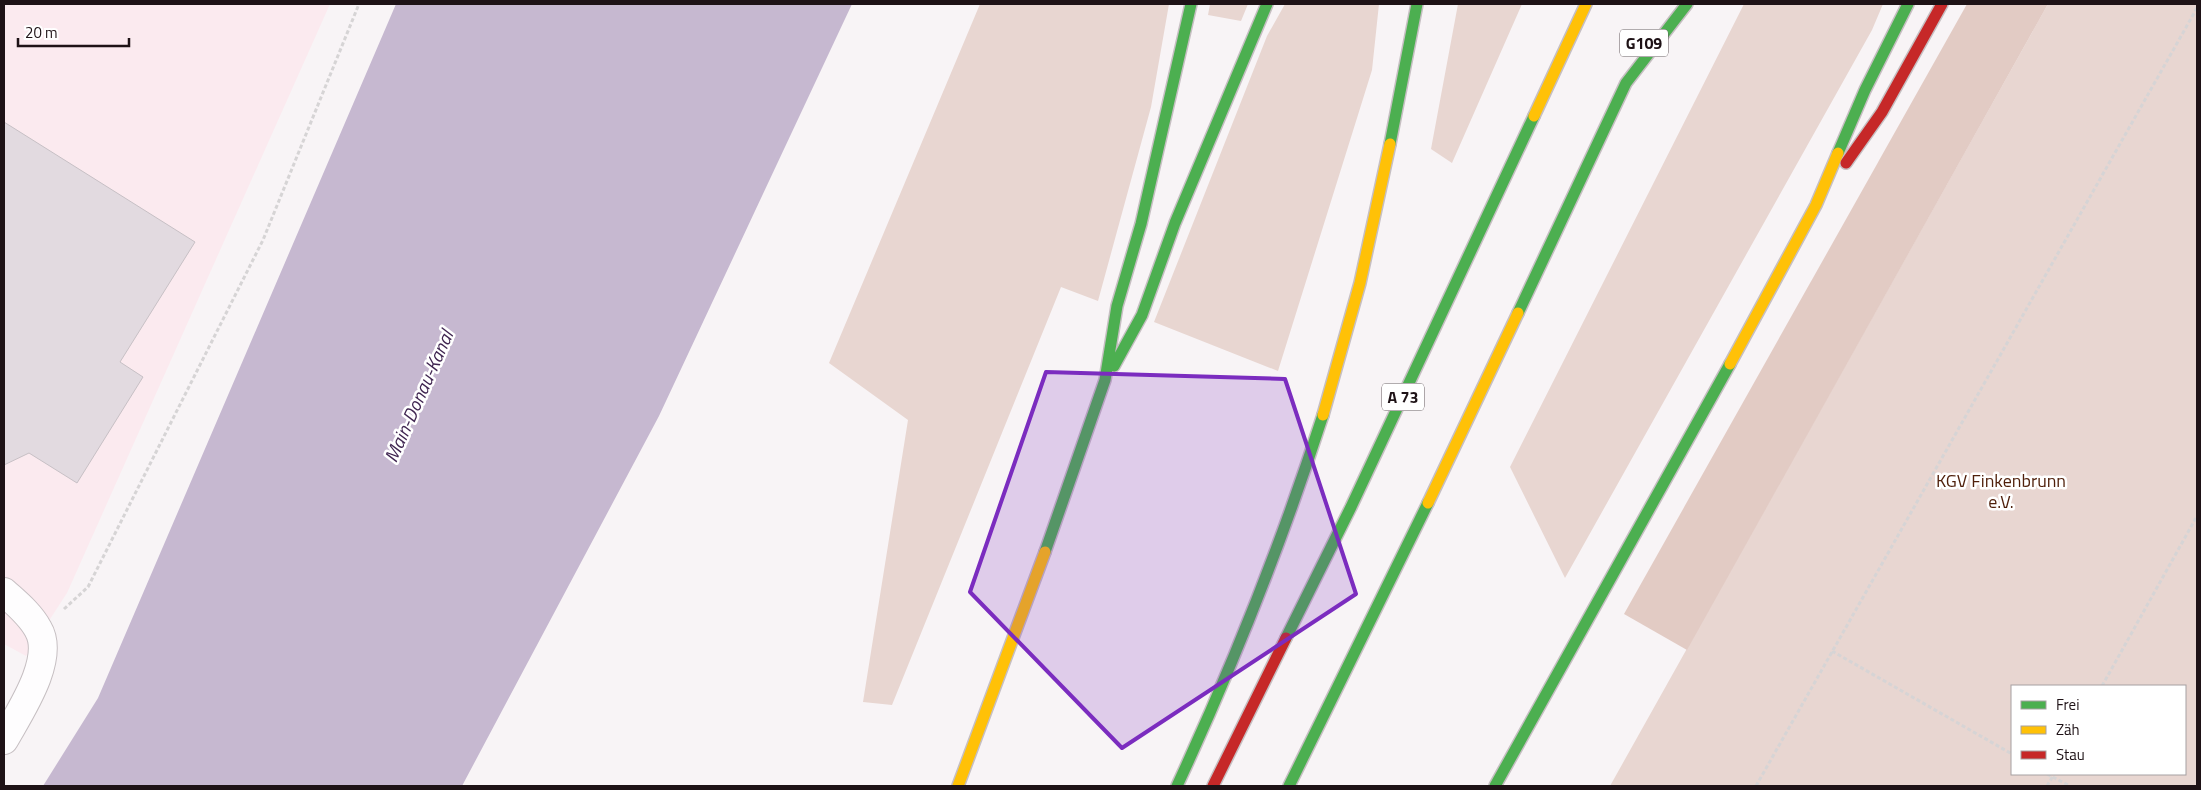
<svg xmlns="http://www.w3.org/2000/svg" width="2201" height="790" font-family="'Titillium Web',sans-serif">
	<style>
		.built { fill: #fbeaef }
		.green { fill: #e8d6d1; fill-rule: evenodd }
		.forest { fill: #e2cbc4 }
		.water { fill: #c6b8d0 }
		.building { fill: #e2dae0; stroke: #c7c0c5 }
		.lines { fill: none; stroke-linecap: round; stroke-linejoin: round }
		.street-casing { stroke: #c6bfc2; stroke-width: 30 }
		.fast-casing { stroke: #c6bfc2; stroke-width: 14 }
		.slow-casing { stroke: #c6bfc2; stroke-width: 14 }
		.jam-casing { stroke: #c6bfc2; stroke-width: 14 }
		.path { stroke: #d6d4d5; stroke-width: 3; stroke-dasharray: 4 2.5; stroke-linecap: butt }
		.street { stroke: #fefdfe; stroke-width: 28 }
		.fast { stroke: #4caf50; stroke-width: 11 }
		.slow { stroke: #ffc107; stroke-width: 11 }
		.jam { stroke: #c62828; stroke-width: 11 }
		.marked { fill: #7b2cbf; fill-opacity: 0.2; stroke: #7b2cbf; stroke-width: 4; stroke-linejoin: round }
		.labels { text-anchor: middle; dominant-baseline: central; stroke-width: 5; stroke-linejoin: round; paint-order: stroke }
		.shield { fill: #fff; stroke: #62595c; stroke-width: 1 }
		.shield-label { font-size: 16px; font-weight: bold; fill: #1e1216 }
		.park-label { font-size: 18px; fill: #4f1f0a; stroke: #fff }
		.water-label { font-size: 19px; font-style: italic; fill: #402651; stroke: #fff }
	</style>
	<rect width="100%" height="100%" fill="#f8f4f6"/>
	<!-- built -->
	<path class="built" d="M4 4H330L67 593 26 656 4 644Z"/>
	<!-- green -->
	<path class="green" d="M980 4H1169L1151 107 1098 301 1061 287 892 705 863 702 908 420 829 363Z
		M1210 4H1248L1241 21 1208 15Z
		M1285 4H1379L1372 70 1278 371 1154 322 1267 36Z
		M1458 4H1522L1452 163 1431 149Z
		M1744 4H1883L1872 30 1565 578 1510 467Z
		M2048 4H2197V786H1610ZM2185 686V774H2012V686Z"/>
	<!-- forest -->
	<path class="forest" d="M1967 4H2048L1687 650 1624 614Z"/>
	<!-- water -->
	<path class="water" d="M396 4H852L659 416 462 786H43L98 698Z"/>
	<!-- building -->
	<path class="building" d="M4 122 195 242 120 362 143 377 77 483 29 453 4 465Z"/>
	<g class="lines">
		<!-- street casing -->
		<g class="street-casing">
			<path id="street" d="M4 592C16 603 30 614 38 629 56 659 19 713 4 740"/>
		</g>
		<!-- fast casing -->
		<g class="fast-casing">
			<path id="fast" d="M1390 144 1417 4
				M1838 153 1865 90 1908 4
				M1518 313 1626 83 1687 4
				M1114 366 1142 315 1175 223 1267 4
				M1045 552 1105 380 1117 306 1141 224 1191 4
				M1286 638 1351 507 1534 116
				M1177 786C1233 665 1282 542 1323 415
				M1289 786 1428 503
				M1495 786 1730 364"/>
		</g>
		<!-- slow casing -->
		<g class="slow-casing">
			<path id="slow" d="M1534 116 1586 4
				M1730 364 1816 205 1838 153
				M1323 415 1360 283 1390 144
				M1428 503 1518 313
				M958 786 1045 552"/>
		</g>
		<!-- jam casing -->
		<g class="jam-casing">
			<path id="jam" d="M1846 163 1882 112 1942 4
				M1213 786 1286 638"/>
		</g>
		<!-- path -->
		<path class="path" d="M64 609 88 587 263 240 359 4
			M1832 651 2012 754
			M2102 686 2197 516
			M2047 774 2070 786
			M1756 786 2197 8
			M2047 786 2054 774"/>
		<!-- street -->
		<use href="#street" class="street"/>
		<!-- fast -->
		<use href="#fast" class="fast"/>
		<!-- slow -->
		<use href="#slow" class="slow"/>
		<!-- jam -->
		<use href="#jam" class="jam"/>
	</g>
	<!-- marked area -->
	<path class="marked" d="M1046 372 1285 379 1356 594 1122 748 970 592Z"/>
	<g class="labels">
		<!-- shield labels -->
		<g class="shield">
			<rect x="1620" y="29.5" width="48" height="27" rx="4"/>
			<rect x="1382" y="383.5" width="42" height="27" rx="4"/>
		</g>
		<g class="shield-label">
			<text x="1644" y="43">G109</text>
			<text x="1403" y="397">A 73</text>
		</g>
		<!-- park labels -->
		<g class="park-label">
			<text x="2001" y="480">KGV Finkenbrunn<tspan x="2001" dy="21">e.V.</tspan></text>
		</g>
		<!-- water labels -->
		<g class="water-label">
			<text transform="translate(418 396) rotate(-66)">Main-Donau-Kanal</text>
		</g>
	</g>
	<!-- border -->
	<rect width="2201" height="790" fill="none" stroke="#1e1216" stroke-width="10"/>
	<!-- legend -->
	<rect x="2011" y="685" width="175" height="90" fill="#ffffff" stroke="#a5a0a2"/>
	<rect x="2021" y="701" width="25" height="8" fill="#4caf50" stroke="#a5a0a2"/>
	<text x="2056" y="710" font-size="15" fill="#1e1216">Frei</text>
	<rect x="2021" y="726" width="25" height="8" fill="#ffc107" stroke="#a5a0a2"/>
	<text x="2056" y="735" font-size="15" fill="#1e1216">Zäh</text>
	<rect x="2021" y="751" width="25" height="8" fill="#c62828" stroke="#a5a0a2"/>
	<text x="2056" y="760" font-size="15" fill="#1e1216">Stau</text>
	<!-- scale -->
	<path d="M18 38v8h111v-8" fill="none" stroke="#1e1216" stroke-width="2.5"/>
	<text x="25" y="38" font-size="15" fill="#1e1216" stroke="#ffffff" stroke-width="4" paint-order="stroke">20 m</text>
</svg>
